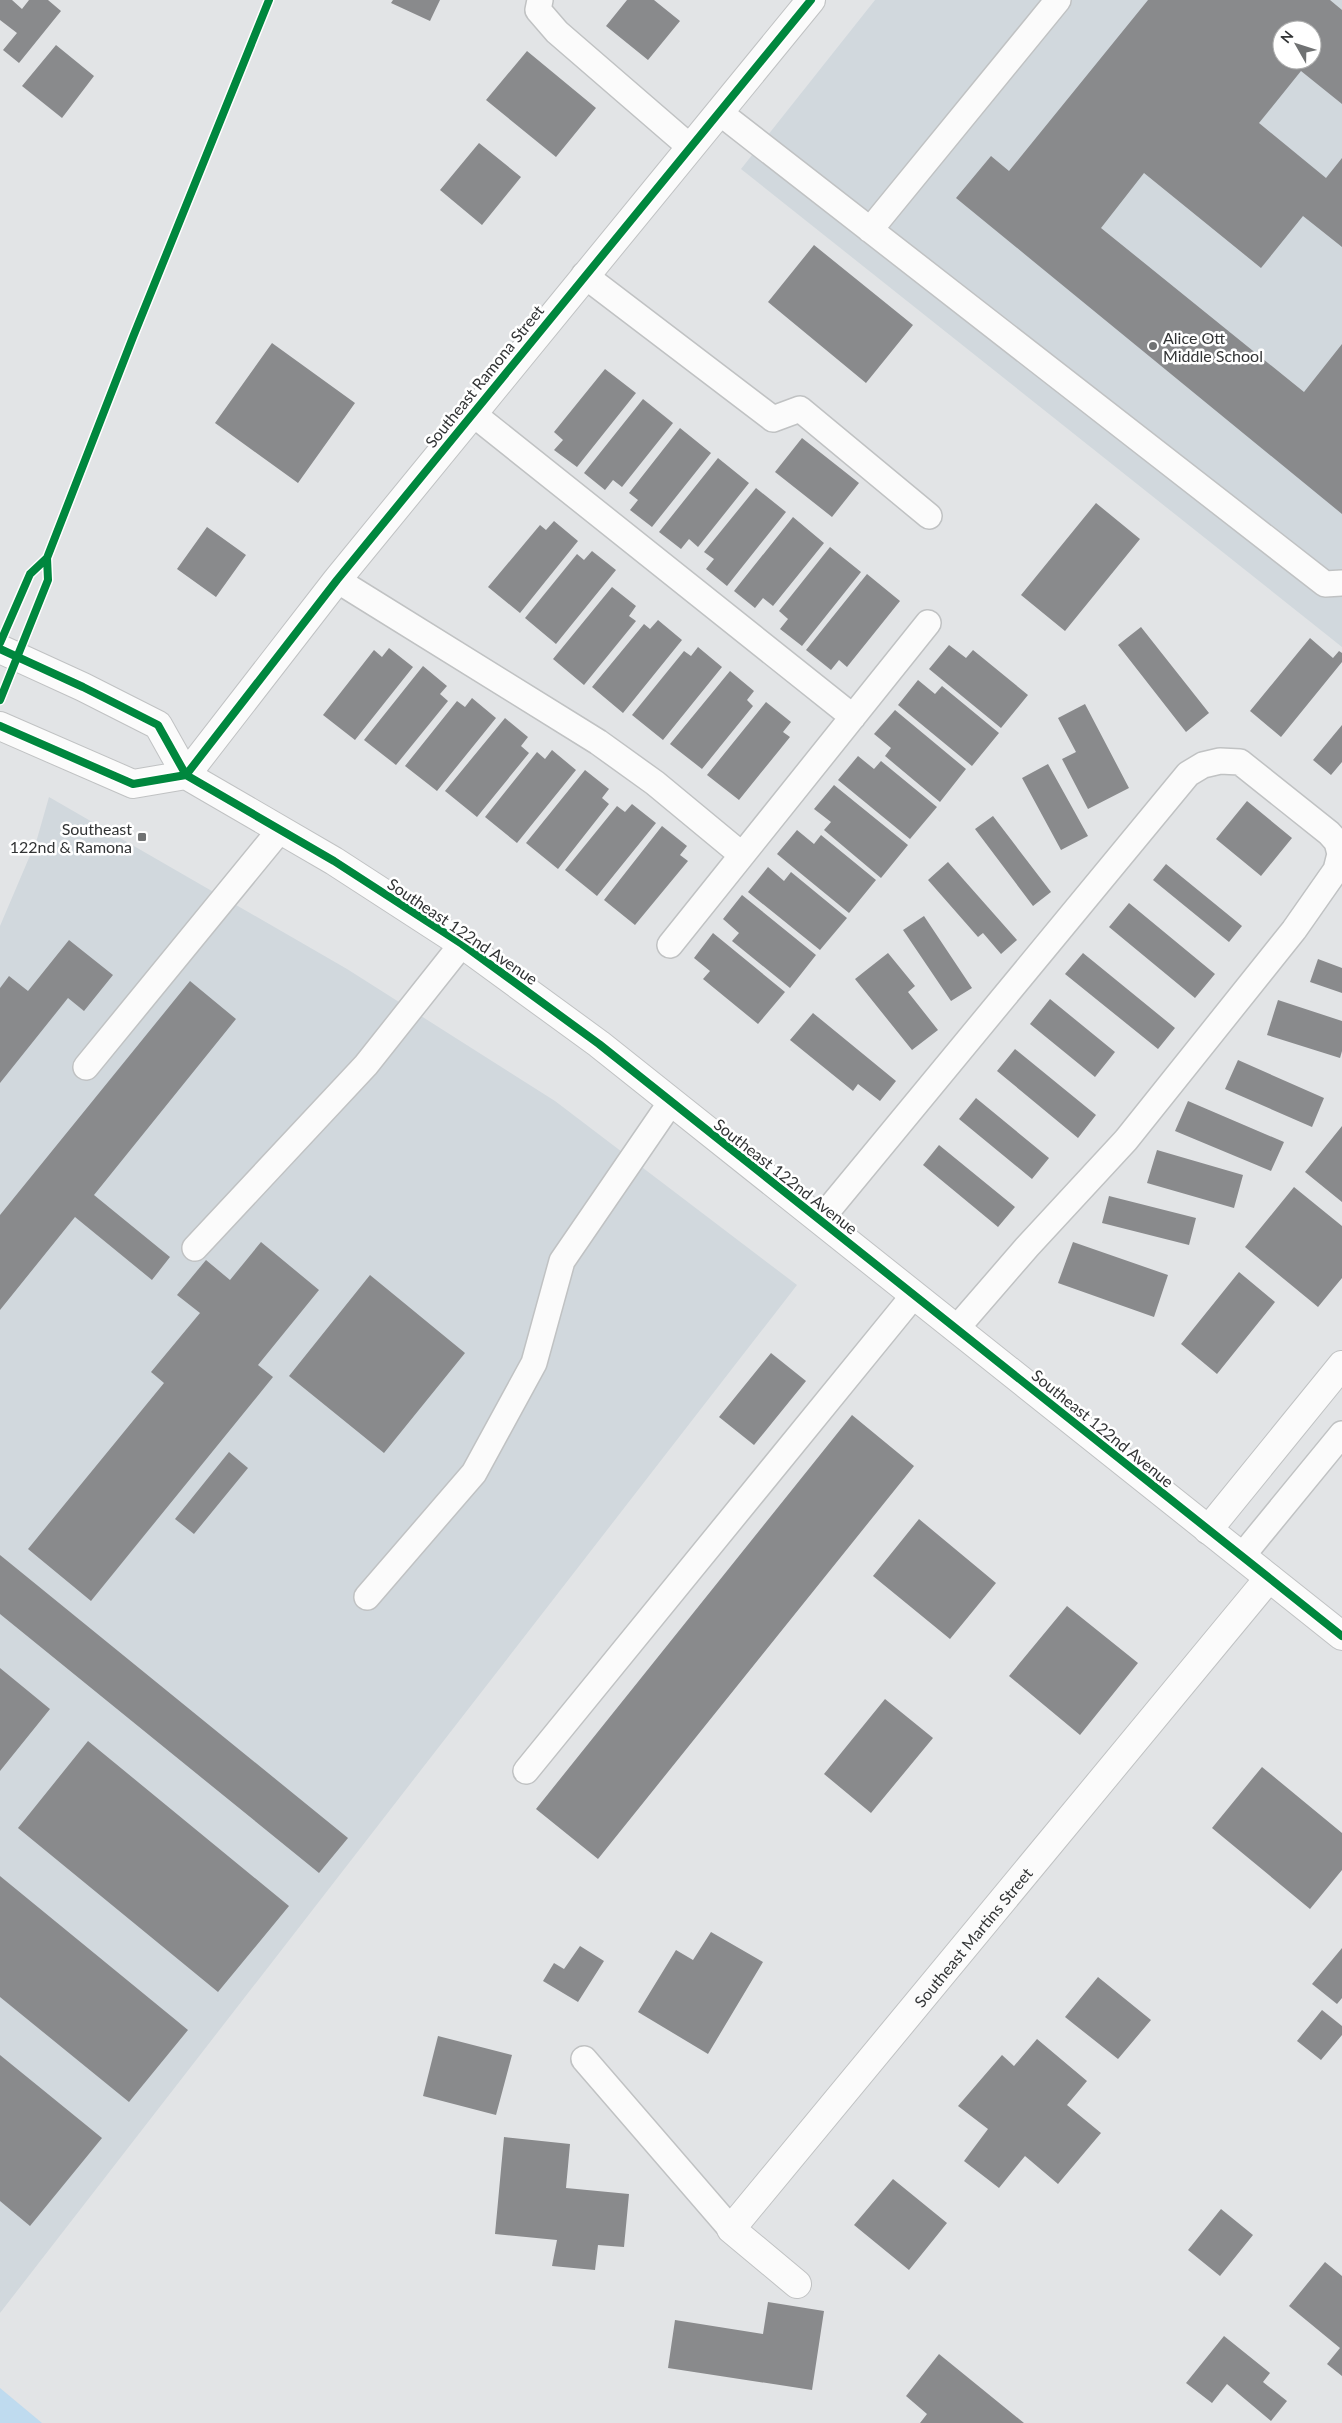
<svg xmlns="http://www.w3.org/2000/svg" width="1342" height="2423" font-family="Lato,sans-serif">
	<style>
		.built { fill: #d1d8dd; fill-rule: evenodd }
		.green { fill: #bfdbef }
		.building { fill: #898a8c; fill-rule: evenodd }
		.lines { fill: none; stroke-linecap: round; stroke-linejoin: round }
		.lane-casing { stroke: #c0c2c3; stroke-width: 28 }
		.street-casing { stroke: #c0c2c3; stroke-width: 30 }
		.secondary-casing { stroke: #c0c2c3; stroke-width: 30 }
		.lane { stroke: #fbfbfb; stroke-width: 25 }
		.street { stroke: #fbfbfb; stroke-width: 28 }
		.secondary { stroke: #fbfbfb; stroke-width: 28 }
		.cycleway-casing { stroke: #fff; stroke-width: 11 }
		.cycleway { stroke: #00873e; stroke-width: 8 }
		.poi-dot { fill: #707273; stroke: #fff; stroke-width: 2 }
		.labels { text-anchor: middle; dominant-baseline: central; stroke-width: 5; stroke-linejoin: round; paint-order: stroke }
		.poi-label { font-size: 16px; fill: #323435; stroke: #fff; text-anchor: start }
		.street-label { font-size: 16px; fill: #323435; stroke: #fff }
	</style>
	<rect width="100%" height="100%" fill="#e2e4e6"/>
	<!-- built -->
	<path class="built" d="M875 0H1342V647L741 169ZM1282 30H1312V60H1282Z
		M49 797 347 969 555 1101 797 1285 0 2313V926L37 839Z"/>
	<!-- green -->
	<path class="green" d="M0 2388 42 2423H0Z"/>
	<!-- building -->
	<path class="building" d="M0 0H12L22 9 29 0H48L61 11 19 63 3 50 17 33 0 20Z
		M393 0H440L430 21 391 3Z
		M627 0H654L680 21 648 60 606 26Z
		M1148 0H1330L1342 10V104L1301 71 1259 123 1326 178 1342 158V247L1303 216 1261 268 1144 173 1101 228 1304 392 1342 344V514L956 198 991 156 1009 171ZM1282 30H1312V60H1282Z
		M56 45 94 76 62 118 22 86Z
		M527 51 596 108 556 157 486 100Z
		M479 143 521 177 482 225 440 190Z
		M814 245 913 325 866 383 768 302Z
		M272 343 355 403 298 483 215 423Z
		M605 369 636 393 577 467 554 450 563 440 554 432Z
		M643 399 673 423 622 487 613 480 605 490 584 473Z
		M680 428 711 453 652 527 630 510 638 500 629 493Z
		M802 438 859 483 832 517 775 472Z
		M718 458 749 483 698 547 689 539 681 549 659 532Z
		M756 488 786 512 727 586 706 569 714 559 704 552Z
		M1096 503 1140 539 1065 631 1021 595Z
		M793 517 824 543 773 606 763 598 755 608 734 591Z
		M554 521 578 541 520 613 488 587 540 525 546 530Z
		M207 527 246 555 216 597 177 569Z
		M830 547 861 572 802 646 780 629 788 619 779 611Z
		M592 551 616 570 556 644 525 618 577 554 584 560Z
		M867 574 900 601 847 667 839 660 831 670 806 650Z
		M612 587 636 606 629 616 636 621 584 685 553 659Z
		M658 620 682 640 623 713 592 687 644 624 650 629Z
		M1141 627 1209 713 1186 732 1118 645Z
		M1310 638 1333 658 1339 651 1342 653V662L1281 737 1250 711Z
		M949 645 966 658 973 650 1028 695 1001 728 929 669Z
		M698 647 722 667 663 740 632 715 684 651 691 656Z
		M389 648 413 667 355 740 323 715 374 650 382 657Z
		M423 666 447 686 440 694 448 701 396 765 364 740Z
		M730 671 754 691 747 700 753 706 702 769 670 744Z
		M918 680 935 694 942 686 999 733 972 766 898 705Z
		M472 698 496 718 437 791 405 766 457 701 465 707Z
		M766 702 791 722 783 732 790 737 739 800 707 775Z
		M1085 704 1129 788 1088 809 1062 759 1076 752 1058 718Z
		M895 710 966 769 940 802 885 756 891 748 874 734Z
		M505 718 528 737 521 746 529 753 477 817 445 791Z
		M1342 725V762L1331 775 1313 760Z
		M552 750 576 770 517 843 485 817 537 752 545 759Z
		M858 756 874 769 881 761 937 807 910 839 838 780Z
		M1048 764 1088 836 1061 850 1022 778Z
		M585 770 609 789 602 798 609 804 558 869 526 843Z
		M834 785 908 845 881 878 824 830 831 822 814 809Z
		M1247 801 1292 838 1261 876 1216 839Z
		M632 804 656 823 597 896 565 870 617 806 625 812Z
		M993 816 1051 892 1033 906 975 829Z
		M662 826 687 846 680 855 688 861 635 925 604 900Z
		M797 830 814 844 821 835 876 880 849 913 777 854Z
		M948 862 1017 940 1001 954 983 933 978 937 928 880Z
		M1166 864 1242 926 1229 942 1153 880Z
		M768 867 784 881 791 872 847 918 820 950 748 892Z
		M742 895 816 955 790 988 732 941 739 933 723 919Z
		M1129 903 1215 974 1195 998 1109 927Z
		M924 916 972 988 951 1001 903 930Z
		M713 933 785 992 758 1024 703 979 710 971 694 958Z
		M69 940 113 975 84 1011 68 998 0 1083V988L9 976 28 991Z
		M888 953 915 986 908 992 938 1030 912 1050 855 979Z
		M1083 953 1175 1028 1158 1049 1065 974Z
		M1318 959 1342 968V993L1310 982Z
		M190 981 236 1019 94 1195 170 1257 152 1280 75 1217 0 1310V1215Z
		M1050 999 1115 1052 1095 1077 1030 1024Z
		M1278 1000 1342 1021V1051L1340 1058 1267 1035Z
		M813 1013 896 1081 880 1101 858 1084 853 1091 790 1040Z
		M1015 1049 1096 1115 1078 1138 997 1071Z
		M1238 1060 1324 1098 1312 1127 1225 1089Z
		M976 1098 1049 1158 1032 1179 959 1119Z
		M1188 1101 1284 1142 1271 1171 1175 1131Z
		M1342 1126V1202L1305 1172Z
		M939 1145 1015 1207 998 1227 923 1165Z
		M1157 1150 1243 1175 1234 1208 1147 1183Z
		M1294 1187 1342 1226V1278L1318 1307 1245 1247Z
		M1109 1196 1196 1218 1189 1245 1102 1223Z
		M261 1242 319 1290 258 1365 273 1377 91 1601 28 1549 164 1383 151 1372 200 1313 177 1295 206 1260 230 1280Z
		M1073 1242 1168 1275 1154 1317 1058 1283Z
		M1239 1272 1275 1302 1217 1374 1181 1344Z
		M370 1275 465 1353 384 1453 289 1376Z
		M771 1353 806 1381 754 1445 719 1417Z
		M852 1415 914 1466 598 1859 536 1809Z
		M229 1452 248 1468 194 1534 175 1519Z
		M919 1519 996 1583 950 1639 873 1576Z
		M0 1555 348 1838 319 1873 0 1614Z
		M1067 1606 1138 1663 1080 1735 1009 1676Z
		M0 1668 50 1709 0 1771Z
		M885 1699 933 1738 871 1813 824 1774Z
		M88 1741 289 1906 218 1992 18 1828Z
		M1262 1767 1342 1833V1870L1310 1909 1212 1828Z
		M0 1876 188 2030 129 2102 0 1997Z
		M711 1932 763 1962 708 2054 638 2012 676 1950 693 1960Z
		M580 1946 604 1961 578 2002 543 1981 554 1963 564 1969Z
		M1342 1948V1998L1337 2004 1312 1984Z
		M1098 1977 1151 2020 1118 2059 1065 2017Z
		M1322 2010 1342 2026V2035L1321 2060 1297 2041Z
		M438 2036 512 2055 496 2115 423 2096Z
		M1037 2039 1087 2081 1067 2105 1101 2133 1058 2184 1025 2156 999 2188 964 2161 988 2129 958 2106 1002 2055 1014 2066Z
		M0 2055 102 2138 30 2226 0 2201Z
		M504 2137 570 2144 566 2188 629 2194 624 2247 598 2245 595 2270 552 2266 557 2240 495 2234Z
		M893 2179 947 2223 909 2270 854 2225Z
		M1221 2209 1253 2235 1220 2276 1188 2250Z
		M1325 2262 1342 2276V2376L1327 2364 1340 2348 1289 2306Z
		M768 2302 824 2311 812 2390 668 2368 675 2320 763 2334Z
		M1224 2336 1270 2373 1263 2382 1287 2401 1271 2421 1227 2384 1212 2403 1186 2383Z
		M939 2354 1024 2423H920L927 2414 906 2396Z"/>
	<g class="lines">
		<!-- lane casing -->
		<g class="lane-casing">
			<path id="lane" d="M540 0 538 10 557 32 690 147
				M719 112 1325 584 1342 583
				M870 230 1058 0
				M584 275 773 419 800 409 929 516
				M472 413 853 717
				M337 580 598 742 655 783 742 855
				M670 945 928 623
				M86 1067 280 830
				M820 1220 1188 774 1203 765 1220 761 1240 762 1329 833 1337 842 1340 854 1336 870 1294 930 1126 1140 1027 1247 956 1329
				M195 1248 366 1065 462 944
				M1242 1556 1342 1434
				M367 1597 474 1473 534 1363 562 1261 671 1102
				M526 1771 914 1295
				M584 2059 731 2229"/>
		</g>
		<!-- street casing -->
		<g class="street-casing">
			<g id="street">
				<path d="M186 775 337 580 811 0"/>
				<path d="M1208 1530 1342 1365"/>
				<path id="s1" d="M797 2284 731 2229 1269 1578"/>
			</g>
		</g>
		<!-- secondary casing -->
		<g class="secondary-casing">
			<path id="secondary" d="M0 649 83 687 158 725 186 775 334 861 462 944 599 1044 1342 1636
				M0 726 133 784 186 775"/>
		</g>
		<!-- lane -->
		<use href="#lane" class="lane"/>
		<!-- street -->
		<use href="#street" class="street"/>
		<!-- secondary -->
		<use href="#secondary" class="secondary"/>
		<!-- cycleway casing -->
		<g class="cycleway-casing">
			<path id="cycleway" d="M0 643 30 574 47 558 133 337 269 0
				M0 649 83 687 158 725 186 775 334 861 462 944 599 1044 1342 1636
				M0 700 48 580 47 558
				M0 726 133 784 186 775
				M186 775 337 580 811 0"/>
		</g>
		<!-- cycleway -->
		<use href="#cycleway" class="cycleway"/>
	</g>
	<!-- markers -->
	<g class="poi-dot">
		<circle cx="1153" cy="346" r="5"/>
		<rect x="137" y="832" width="10" height="10" rx="2.5"/>
	</g>
	<g class="labels">
		<!-- poi labels -->
		<g class="poi-label">
			<text x="1163" y="337">Alice Ott<tspan x="1163" dy="18">Middle School</tspan></text>
			<text x="132" y="828" text-anchor="end">Southeast<tspan x="132" dy="18">122nd &amp; Ramona</tspan></text>
		</g>
		<!-- street labels -->
		<g class="street-label">
			<text transform="translate(484 376) rotate(-51)">Southeast Ramona Street</text>
			<text transform="translate(463 931) rotate(34)">Southeast 122nd Avenue</text>
			<text transform="translate(786 1176) rotate(38)">Southeast 122nd Avenue</text>
			<text transform="translate(1103 1428) rotate(39)">Southeast 122nd Avenue</text>
			<text stroke="none"><textPath href="#s1" startOffset="465">Southeast Martins Street</textPath></text>
		</g>
	</g>
	<!-- north arrow -->
	<g transform="translate(1297 45) rotate(309)"><circle r="24" fill="#ffffff" stroke="#adaeae"/>
	<path d="M0-4L9 19L0 12L-9 19Z" fill="#707273"/>
	<text y="-8" font-size="14" font-weight="bold" text-anchor="middle" fill="#323435">N</text>
	</g>
</svg>
